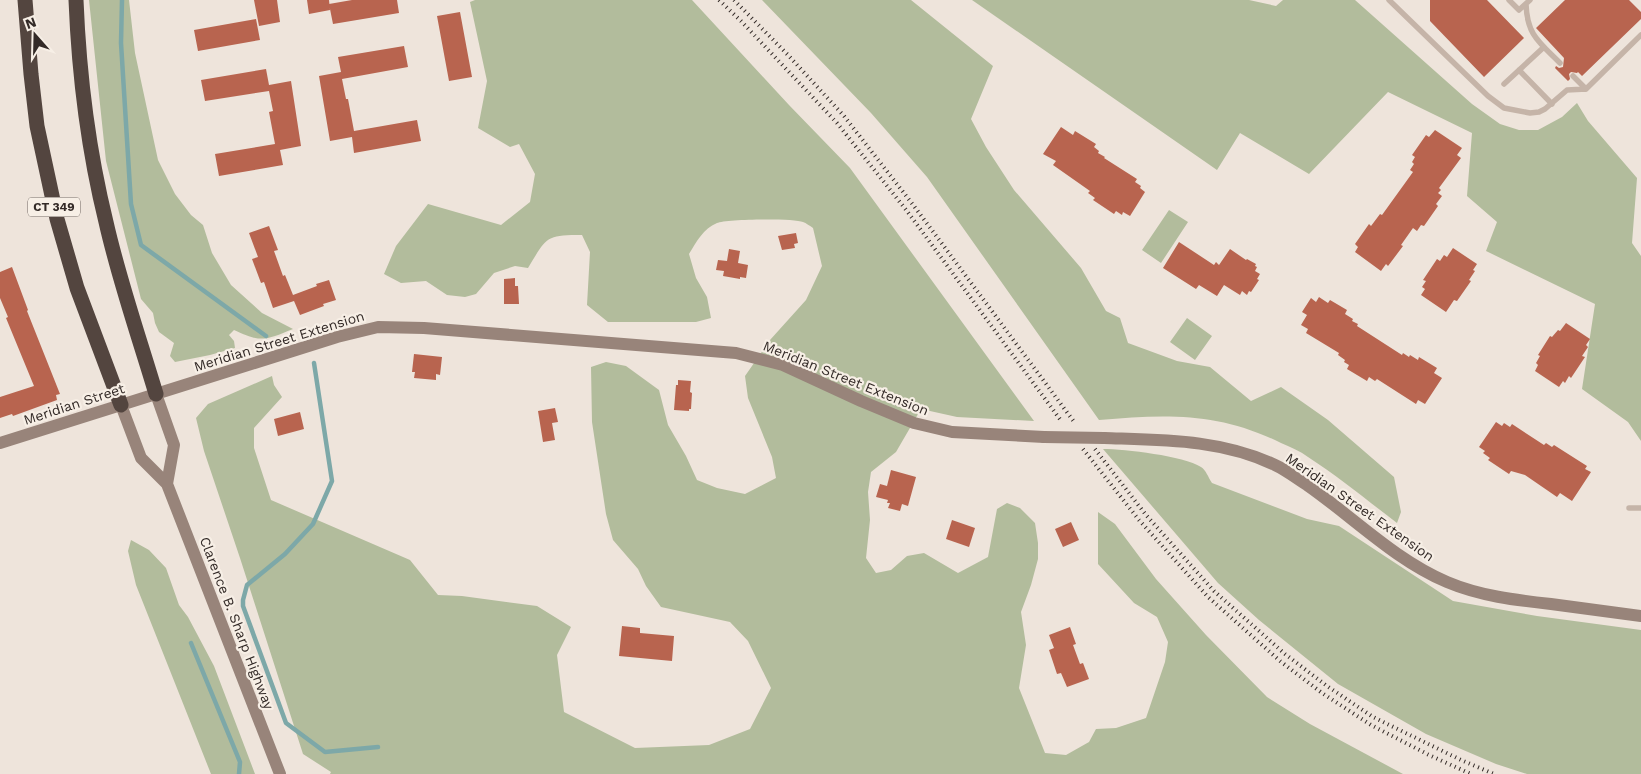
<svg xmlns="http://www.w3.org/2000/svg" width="1641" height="774" font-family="'Work Sans',sans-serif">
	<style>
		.green { fill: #b2bc9c }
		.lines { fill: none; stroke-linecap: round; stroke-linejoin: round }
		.stream { stroke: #7da8a8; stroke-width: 4.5 }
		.building { fill: #b8644f }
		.lane { stroke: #c5b4a8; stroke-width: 5.5 }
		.secondary { stroke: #98847a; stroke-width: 12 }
		.highway { stroke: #53453f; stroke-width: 15 }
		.rail { stroke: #332a27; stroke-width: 4; stroke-dasharray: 1 4; stroke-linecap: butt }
		.secondary-bridge { stroke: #98847a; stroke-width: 12 }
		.labels { text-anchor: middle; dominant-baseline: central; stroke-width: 4.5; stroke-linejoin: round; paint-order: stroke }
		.shield { fill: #f7efe6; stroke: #6e6560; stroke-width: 1 }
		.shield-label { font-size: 12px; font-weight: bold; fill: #332a27 }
		.street-label { font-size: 14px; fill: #332a27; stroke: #f7efe6 }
	</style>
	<rect width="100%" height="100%" fill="#eee4db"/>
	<!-- green -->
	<path class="green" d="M89 0H129L135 53 158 160 175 194 191 215 203 225 212 253 231 285 262 313 293 329C266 340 261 343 234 330L229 335 234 341 235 348 210 355 175 362 170 356 174 343 159 332 155 323 153 313 141 299 106 161Z
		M475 0H692L789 105 850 168 1034 421 957 417 921 409 896 452 871 472 868 492 870 520 866 558 876 573 891 570 907 556 924 553 958 573 988 557 997 509 1007 503 1020 508 1035 523 1038 543V559L1031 585 1021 612 1026 645 1019 688 1045 753 1066 755 1089 742 1096 729 1116 728 1146 718 1165 662 1168 642 1157 617 1134 603 1098 564V512L1115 524 1156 579 1206 635 1267 697 1310 724 1403 774H330L331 772 303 754 240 558 204 451 196 418 208 404 272 376 274 385 282 397 254 428V448L271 500 410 560 438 595 462 596 537 606 571 627 557 655 564 712 635 748 709 745 750 729 771 688 748 641 730 622 661 607 646 586 638 569 613 540 606 514 592 422 591 367 606 362 626 366 659 390 668 425 686 456 697 480 717 488 745 494 776 478 772 457 748 398 745 376 770 340 806 300 822 266 813 228C810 226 806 223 803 222 794 218 726 219 717 223 703 229 697 241 689 254L696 278 707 297 711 318 696 322H608L587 305 590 252 582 235C545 235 547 237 528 268L515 266 494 273 476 294 465 297 447 295 426 281 401 283 384 274 396 246 428 204 501 225 530 202 535 174 519 144 510 147 478 128 487 81 470 2Z
		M762 0H911L993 66 971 119 986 147 1014 190 1081 268 1106 311 1120 318 1128 343 1177 361 1210 367 1251 401 1281 387 1328 420 1394 477 1401 512 1397 523C1368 501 1339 477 1308 457 1300 451 1290 447 1281 443 1219 412 1166 414 1099 420L927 177 871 113Z
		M972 0H1249L1276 6 1283 0H1355L1472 104 1500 124 1519 130H1538L1562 117 1577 103 1588 121 1637 178 1632 243 1641 256V441L1628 422 1582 389 1595 304 1486 251 1497 222 1467 196 1472 133 1388 92 1309 174 1240 133 1217 170Z
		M1169 210 1188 222 1161 263 1142 250Z
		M1187 318 1212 336 1195 360 1170 342Z
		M1103 449C1125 449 1184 456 1201 467 1206 470 1208 477 1212 483L1307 519 1339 526 1453 601 1537 616 1641 630V774H1527L1496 764 1426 734 1338 684 1259 620 1218 583Z
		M131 540 149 550 166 568 179 605 188 617 214 666 255 774H211L136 585 128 551Z"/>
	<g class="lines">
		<!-- stream -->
		<path class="stream" d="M122 0 121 43 131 204 141 245 266 336
			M314 363 332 481 313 524 285 554 247 585 243 600V606L286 723 325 752 378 747
			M191 643 240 762 239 774"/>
	</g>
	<!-- building -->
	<path class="building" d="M254 0H277L280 22 259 26Z
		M307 0H329L330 10 309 14Z
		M352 0H397L399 13 333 24 329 4Z
		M1430 0H1487L1524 38 1484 77 1430 21Z
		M1565 0H1629L1641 12V19L1582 76 1578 72 1577 73 1571 72 1569 74 1570 79 1568 81 1555 68 1556 66 1559 68 1563 67 1564 58 1536 28Z
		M460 12 472 77 449 81 437 16Z
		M256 19 260 40 198 51 194 30Z
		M404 46 408 67 342 79 346 99H348L354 131 417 120 421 141 354 153 352 137 330 141 319 76 341 72 338 57Z
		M266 69 269 85 291 81 301 146 280 150 283 165 219 176 215 154 275 144 269 112 273 111 269 91 205 101 201 80Z
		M1061 127 1073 135 1075 131 1096 144 1094 147 1099 151 1098 153 1105 157 1104 158 1137 179 1135 182 1141 186 1140 188 1145 192 1130 216 1123 212 1122 215 1116 211 1114 214 1093 200 1095 198 1088 193 1090 191 1053 165 1056 161 1043 154Z
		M1435 130 1462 148 1457 155 1461 158 1439 188 1441 190 1438 193 1442 196 1436 204 1438 206 1424 226 1421 225 1417 231 1413 228 1401 245 1403 246 1388 266 1386 264 1381 271 1355 252 1358 247 1355 244 1369 224 1371 226 1380 214 1382 215 1413 172 1410 170 1414 164 1412 162 1415 157 1412 155 1426 135 1429 137Z
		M269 226 278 250 274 251 283 276 285 275 293 295 317 286 316 284 329 280 336 300 323 304 324 306 300 315 294 301 273 308 264 282 261 283 252 259 258 257 249 233Z
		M796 233 798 243 794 244 795 248 782 250 778 236Z
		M1179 242 1214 265 1216 262 1219 265 1230 249 1246 260 1247 259 1256 264 1255 266 1257 267 1255 271 1260 274 1257 279 1259 280 1251 292 1249 291 1247 295 1242 291 1240 295 1224 285 1217 296 1199 285 1196 289 1163 268Z
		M1453 248 1477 264 1473 270 1475 271 1469 280 1471 281 1457 301 1454 300 1446 312 1421 295 1425 289 1422 287 1426 281 1423 280 1437 259 1440 261 1444 255 1447 257Z
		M729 249 740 251 738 263 748 265 746 278 740 277V279L723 276 724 271 716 270 718 260 727 261Z
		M12 267 28 310 27 311 60 394 56 395 57 400 13 416 12 414 0 418V397L34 386 6 318 8 317 0 298V272Z
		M515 278V286H518L519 304H504V279Z
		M1319 297 1328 303 1330 300 1347 310 1345 314 1353 319 1352 321 1358 324 1357 326 1402 355 1403 353 1409 357 1410 355 1418 360 1419 357 1437 368 1434 373 1442 378 1425 404 1418 400 1416 404 1377 379 1375 381 1369 377 1367 381 1347 369 1349 365 1344 362 1345 360 1338 355 1339 353 1306 333 1308 329 1301 325 1307 315 1302 312 1311 298 1316 302Z
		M1566 323 1590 339 1586 345 1588 347 1582 356 1585 357 1571 378 1569 376 1565 383 1563 381 1559 387 1535 371 1538 365 1536 363 1540 356 1538 355 1550 336 1552 337 1558 330 1560 331Z
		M414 354 442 357 440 375 436 374V380L414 378 415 372H412Z
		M678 380 691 381 690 392 692 393 691 409H689V411L674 410 676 385H678Z
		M555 408 558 422 552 423 555 440 543 442 538 411Z
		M300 412 304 429 278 436 274 419Z
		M1496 422 1502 426 1504 423 1510 427 1512 424 1544 445 1546 443 1552 447 1554 445 1587 466 1585 469 1591 472 1572 501 1560 493 1557 497 1525 475 1511 471 1509 474 1488 460 1490 458 1483 453 1485 451 1479 447Z
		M891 470 916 477 908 506 902 504 900 511 888 508 890 503H887L888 500 876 497 880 484 887 486Z
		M952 520 975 528 969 547 946 539Z
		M1071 522 1079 540 1063 547 1055 529Z
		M622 626 640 628V633L674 636 672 661 619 656Z
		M1070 627 1076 644 1073 645 1080 664 1083 663 1089 679 1067 687 1061 673 1057 674 1049 650 1054 648 1049 635Z"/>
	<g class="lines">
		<!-- lane -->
		<path class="lane" d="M1389 0 1488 96 1504 108 1530 113 1539 112 1545 109 1567 90 1586 89 1641 35
			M1509 0 1519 10 1530 0
			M1526 4C1527 35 1539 42 1560 63
			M1519 70 1552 104
			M1573 76 1586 89
			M1504 84 1544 47
			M1629 508H1641"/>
		<!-- secondary -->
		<path class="secondary" d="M156 394 174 445 167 484
			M121 405 141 458 167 484 280 774
			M1104 438C1162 440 1221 439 1275 465 1286 470 1296 478 1307 485 1353 517 1395 560 1447 582 1480 596 1515 600 1551 604 1581 608 1611 612 1641 616
			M0 443 337 337 378 327 424 328 736 353 783 365 861 401 914 423 952 432 1044 437"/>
		<!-- highway -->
		<path class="highway" d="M25 0 31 74 37 126 57 219 77 288 121 405
			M76 0C79 75 88 149 106 222 119 280 139 337 156 394"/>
		<!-- rail -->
		<path class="rail" d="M719 0 741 21 837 123 907 211 1062 422
			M734 0 788 55 844 116 914 206 1075 423
			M1083 449 1139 520 1208 597 1280 661 1322 693 1371 725 1429 755 1471 774
			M1095 449 1146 515 1214 591 1285 654 1327 686 1373 717 1461 760 1494 774"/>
		<!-- secondary-bridge -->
		<path class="secondary-bridge" d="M1044 437 1104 438"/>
	</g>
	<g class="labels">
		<!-- shield labels -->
		<rect class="shield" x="28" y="197.5" width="52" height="19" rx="4"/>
		<g class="shield-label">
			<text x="54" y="207">CT 349</text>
		</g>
		<!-- street labels -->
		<g class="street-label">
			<text transform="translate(279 341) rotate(-17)">Meridian Street Extension</text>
			<text transform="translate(846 378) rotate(22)">Meridian Street Extension</text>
			<text transform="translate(74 404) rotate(-18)">Meridian Street</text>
			<text transform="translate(1360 507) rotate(35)">Meridian Street Extension</text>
			<text transform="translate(237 623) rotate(69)">Clarence B. Sharp Highway</text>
		</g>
	</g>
	<!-- north arrow -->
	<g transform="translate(35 35) rotate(340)" stroke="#f7efe6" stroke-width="4" paint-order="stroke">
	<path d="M0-4L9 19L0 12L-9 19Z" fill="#332a27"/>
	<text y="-8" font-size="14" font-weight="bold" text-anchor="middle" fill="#332a27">N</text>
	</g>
</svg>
